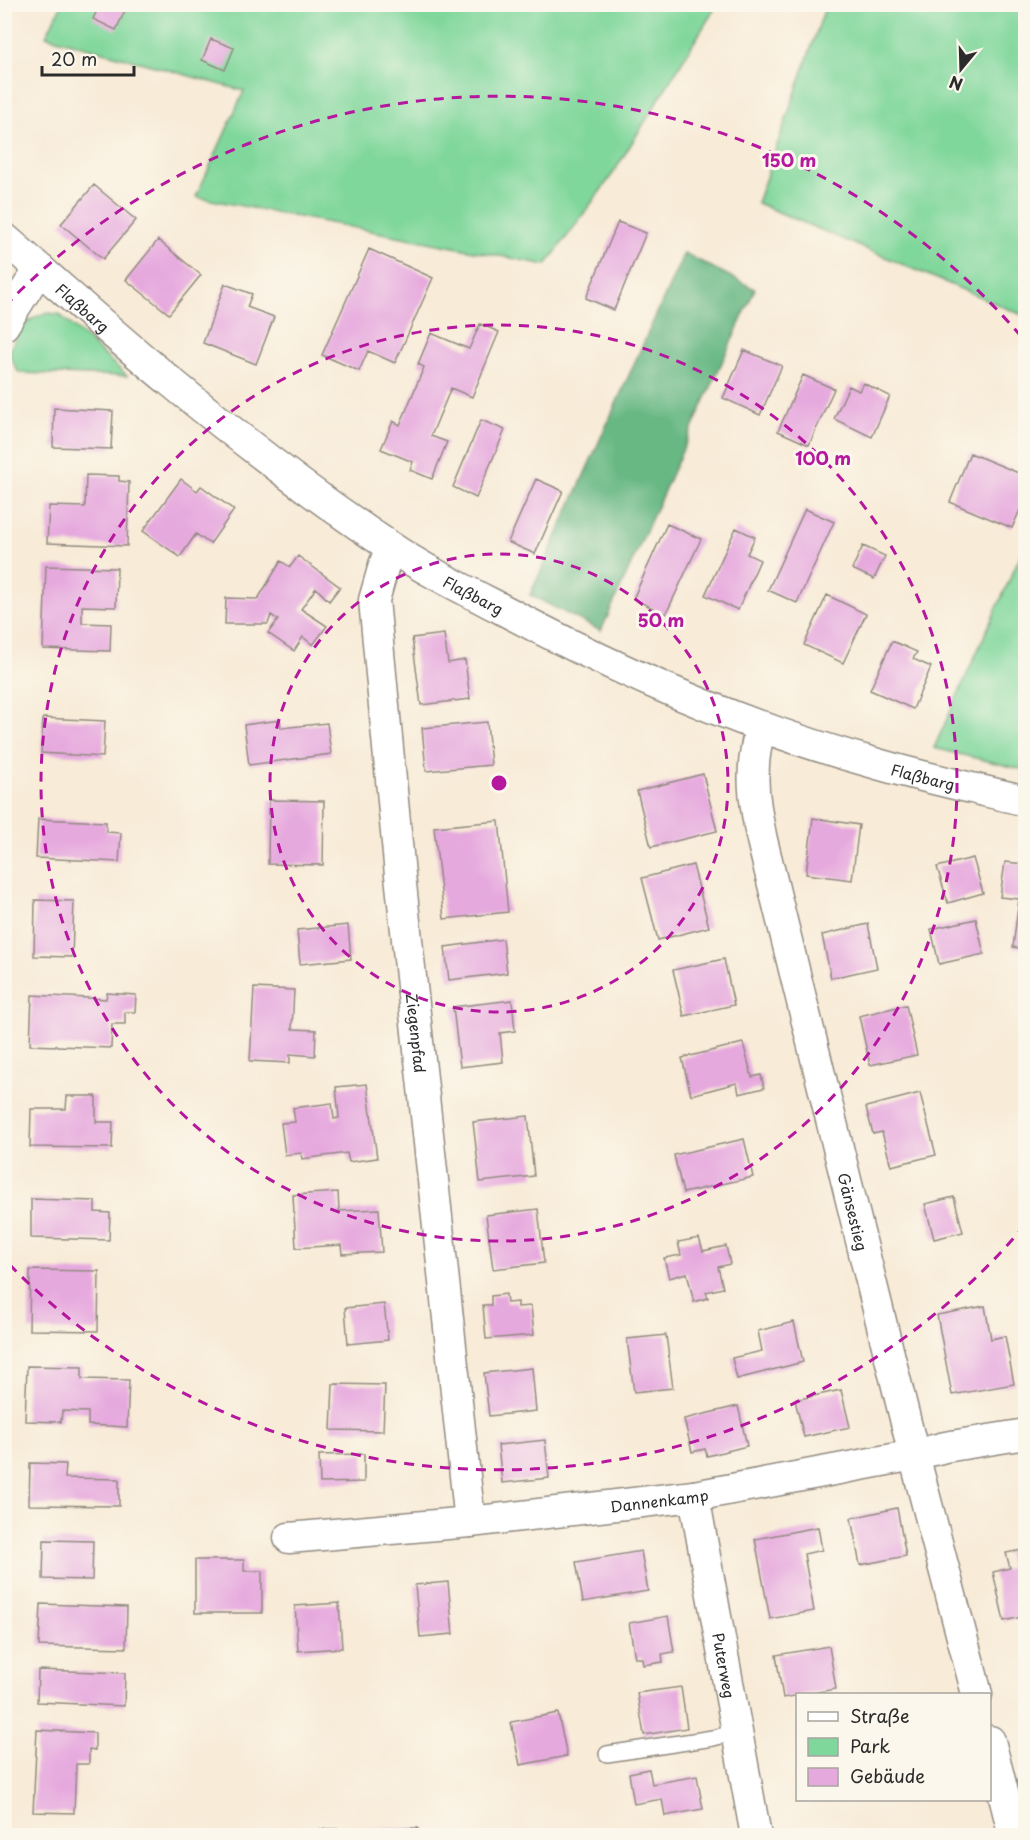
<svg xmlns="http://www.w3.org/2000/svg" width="1030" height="1840" font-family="'Playpen Sans',sans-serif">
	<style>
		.green { fill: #80d79b; stroke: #568163; stroke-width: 1.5 }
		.forest { fill: #68b883; stroke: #4a7257; stroke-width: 1.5 }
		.building { fill: #e6a9de }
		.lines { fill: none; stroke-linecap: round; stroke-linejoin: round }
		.service-casing { stroke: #928b81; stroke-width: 18 }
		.minor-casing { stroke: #928b81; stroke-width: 33 }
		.service { stroke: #fff; stroke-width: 15 }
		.minor { stroke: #fff; stroke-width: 30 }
		.ring { fill: none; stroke: #b5179e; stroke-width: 3; stroke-dasharray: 10 8 }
		.labels { text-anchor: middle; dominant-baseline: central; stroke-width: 6; stroke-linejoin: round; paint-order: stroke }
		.street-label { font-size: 15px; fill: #2b2b2b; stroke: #fbf7ec }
		.centre { fill: #b5179e; stroke: #fbf7ec; stroke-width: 3 }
		.ring-label { font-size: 18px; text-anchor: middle; font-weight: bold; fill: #b5179e; stroke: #fbf7ec; stroke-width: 6; stroke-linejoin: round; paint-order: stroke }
	</style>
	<rect width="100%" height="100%" fill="#fbf7ec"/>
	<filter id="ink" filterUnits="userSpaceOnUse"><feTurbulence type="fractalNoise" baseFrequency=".0167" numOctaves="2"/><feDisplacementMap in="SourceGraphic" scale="12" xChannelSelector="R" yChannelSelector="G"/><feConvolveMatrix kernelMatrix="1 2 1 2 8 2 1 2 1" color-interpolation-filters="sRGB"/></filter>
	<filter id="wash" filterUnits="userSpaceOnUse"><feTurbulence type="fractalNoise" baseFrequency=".008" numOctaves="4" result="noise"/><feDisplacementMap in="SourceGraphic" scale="24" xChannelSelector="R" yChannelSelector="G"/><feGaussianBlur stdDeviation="1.35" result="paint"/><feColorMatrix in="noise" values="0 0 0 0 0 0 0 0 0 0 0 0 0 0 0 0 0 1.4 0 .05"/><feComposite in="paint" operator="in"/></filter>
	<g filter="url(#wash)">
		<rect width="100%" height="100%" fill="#f8ebd7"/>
		<!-- green -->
		<path class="green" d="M62 4 717 5 612 175 546 265 196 197 244 91 46 36Z
			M826 5H1025V316L757 203Z
			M46 313 59 314 127 376 19 373 9 354C17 331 22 321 46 313Z
			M1025 545V770L934 748Z"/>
		<!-- forest -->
		<path class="forest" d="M684 253 755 289 601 631 530 595Z"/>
		<g id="blocks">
			<!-- building -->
			<path class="building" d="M100 4H128L116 30 93 19Z
				M211 39 234 48 225 70 202 60Z
				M94 185 136 220 103 259 61 224Z
				M618 222 646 233 614 310 586 298Z
				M158 240 201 275 169 314 126 280Z
				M369 249 433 278 395 363 368 351 359 371 322 355Z
				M225 284 252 294 247 307 274 317 256 364 203 343Z
				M480 324 499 332 472 397 451 388 431 436 447 442 432 479 410 470 413 462 381 449 393 421 400 425 424 367 418 364 431 333 469 349Z
				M744 350 782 366 760 415 723 398Z
				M803 375 834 389 809 445 778 431Z
				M863 383 890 396 872 437 834 419 849 386 859 391Z
				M54 408 113 411 111 449 53 447Z
				M481 420 505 430 476 498 453 487Z
				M970 453 1026 476V496L1012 528 950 502Z
				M86 475 119 476V481L129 482 127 546 47 543 49 506 85 507Z
				M181 479 197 491 201 486 234 510 210 544 196 534 180 557 143 531Z
				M536 479 563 491 535 554 508 542Z
				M805 509 834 522 797 603 768 590Z
				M667 524 701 539 666 614 633 599Z
				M736 528 755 537 747 554 760 560 738 610 705 595Z
				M863 546 885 556 874 579 852 569Z
				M298 556 340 587 329 601 316 588 301 609 327 626 313 645 303 637 294 651 268 633 278 620 271 615 268 624H225L226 598 258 599 281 561 290 567Z
				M46 566 117 568 116 607 82 606V623L111 624 110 651 43 649Z
				M827 595 866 614 843 663 804 645Z
				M444 634 448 663 465 660 470 699 421 705 412 638Z
				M892 641 917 652 913 659 931 667 913 709 870 690Z
				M43 718 105 721 103 757 41 753Z
				M280 720 281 728 327 723 331 754 249 765 244 725Z
				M487 722 491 765 426 771 422 728Z
				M703 774 717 831 651 847 637 791Z
				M269 800 324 801 323 865 268 864Z
				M813 818 859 825 852 880 806 874Z
				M38 819 106 822V832L121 833 119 862 36 858Z
				M499 821 508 912 444 919 434 827Z
				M973 858 983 893 948 903 937 867Z
				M1005 862 1026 864V949L1013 947 1019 899 1000 897Z
				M693 865 709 927 658 940 642 878Z
				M35 900 74 901 72 957 34 956Z
				M976 919 984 954 939 964 931 929Z
				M868 924 877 968 831 978 822 935Z
				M348 925 351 959 300 964 297 930Z
				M503 939 507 973 449 980 445 947Z
				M724 959 734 1005 684 1016 673 970Z
				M254 988 294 990 292 1029 316 1030 315 1056 290 1054V1063L250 1061Z
				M107 993 136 995 135 1012H125V1024H112L111 1048 30 1045 32 995 106 999Z
				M512 1000 515 1031 500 1033 503 1062 460 1067 453 1007Z
				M906 1005 917 1055 870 1065 859 1016Z
				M743 1043 752 1077 761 1075 764 1088 739 1094 737 1083 691 1095 682 1058Z
				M367 1084 377 1158 349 1162 347 1153 302 1159 301 1153 285 1155 281 1123 295 1122 293 1108 332 1103 334 1119 339 1118 336 1087Z
				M920 1093 936 1155 891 1166 882 1132 873 1134 866 1107Z
				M67 1096H96V1122H113L112 1148 30 1147 31 1109H66Z
				M528 1116 534 1176 480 1182 473 1122Z
				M744 1139 753 1177 683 1193 674 1155Z
				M338 1192 339 1211 379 1209 382 1252 342 1254 341 1245 296 1248 293 1195Z
				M954 1197 963 1232 934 1239 925 1204Z
				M31 1199 95 1201V1212L110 1213 109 1240 31 1238Z
				M538 1209 544 1263 493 1269 486 1215Z
				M699 1238 703 1251 726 1246 730 1264 718 1267 723 1288 706 1292 708 1298 694 1302 687 1273 669 1278 664 1258 681 1255 678 1242Z
				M30 1270 99 1271 98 1331 29 1330Z
				M506 1294 507 1303 518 1302V1307L531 1306 534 1335 486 1339 483 1305H491V1296Z
				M384 1304 388 1340 348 1344 345 1308Z
				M985 1306 991 1339 1005 1336 1014 1384 952 1395 937 1315Z
				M794 1322 803 1362 737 1379 732 1358 762 1351 758 1331Z
				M666 1335 673 1388 634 1392 627 1339Z
				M27 1366 82 1367V1379L129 1380 127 1427 88 1425V1412L62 1411 61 1422 25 1421Z
				M532 1368 536 1411 489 1416 484 1373Z
				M333 1384 385 1385 383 1431 331 1430Z
				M841 1390 850 1427 804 1437 795 1400Z
				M738 1406 747 1446 707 1456 705 1449 692 1452 684 1419Z
				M545 1440 549 1478 502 1483 498 1445Z
				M364 1454V1482L320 1483 319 1455Z
				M30 1463 66 1464 65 1478 119 1479V1506L29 1505Z
				M897 1508 906 1556 860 1565 851 1518Z
				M818 1527 822 1550 804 1554 814 1611 770 1619 755 1539Z
				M44 1540 93 1541 92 1580 43 1579Z
				M1026 1549V1616L1004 1621 993 1572 1010 1568 1006 1553Z
				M641 1551 648 1591 583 1602 576 1562Z
				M195 1560H244V1571H262V1613H195Z
				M448 1582 453 1634 420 1637 415 1585Z
				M339 1603 342 1648 298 1651 295 1606Z
				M41 1604 127 1607 126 1648 39 1646Z
				M668 1616 674 1652 662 1654 663 1662 643 1665 642 1658H635L629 1623Z
				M829 1646 836 1689 783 1698 776 1655Z
				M38 1670 125 1673 124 1706 37 1702Z
				M681 1687 687 1728 644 1735 637 1693Z
				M558 1713 567 1756 520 1765 511 1722Z
				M37 1730 95 1733V1750L89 1749V1764H76L74 1813 33 1812Z
				M649 1769 652 1784 697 1776 703 1809 665 1816 662 1799 634 1804 629 1773Z
				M418 1828V1836H320V1829Z"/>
		</g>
	</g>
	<g filter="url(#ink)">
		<use href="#blocks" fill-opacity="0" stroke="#928b81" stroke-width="1.5"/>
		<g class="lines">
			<!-- service casing -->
			<g class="service-casing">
				<path id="service" d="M607 1754 713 1738 737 1732"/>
			</g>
			<!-- minor casing -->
			<g class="minor-casing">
				<g id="minor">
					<path id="s1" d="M4 238C60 286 114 336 171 382 241 440 314 496 389 546 423 569 461 588 498 607 619 672 749 729 881 765 929 779 978 789 1026 801"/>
					<path d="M4 325 29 285 41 270"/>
					<path id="s2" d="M391 548 384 565 374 600 400 875 470 1522"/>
					<path id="s3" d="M761 726C749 768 753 798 762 840L914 1455 977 1694"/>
					<path id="s4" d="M694 1496 756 1836"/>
					<path id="s5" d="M289 1538 470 1522 694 1496 914 1455 945 1447 1026 1434"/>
					<path d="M990 1741 1014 1836"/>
				</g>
			</g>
			<!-- service -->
			<use href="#service" class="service"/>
			<!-- minor -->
			<use href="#minor" class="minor"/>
		</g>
	</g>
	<!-- distance rings -->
	<g class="ring">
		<circle cx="499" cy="783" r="229"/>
		<circle cx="499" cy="783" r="458"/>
		<path d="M1025 1225A687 687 0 0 1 5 1260M5 306A687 687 0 0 1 1025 341"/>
	</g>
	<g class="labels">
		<!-- street labels -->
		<g class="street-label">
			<text stroke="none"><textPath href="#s1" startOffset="105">Flaßbarg</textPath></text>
			<text stroke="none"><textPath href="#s1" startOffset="591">Flaßbarg</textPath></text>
			<text stroke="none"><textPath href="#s1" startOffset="1077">Flaßbarg</textPath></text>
			<text stroke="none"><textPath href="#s2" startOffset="490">Ziegenpfad</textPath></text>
			<text stroke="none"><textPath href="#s3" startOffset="498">Gänsestieg</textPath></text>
			<text stroke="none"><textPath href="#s5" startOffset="372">Dannenkamp</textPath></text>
			<text stroke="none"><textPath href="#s4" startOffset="172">Puterweg</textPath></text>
		</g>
	</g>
	<circle cx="499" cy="783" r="9" class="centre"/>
	<g class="ring-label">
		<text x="789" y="167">150 m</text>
		<text x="823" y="465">100 m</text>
		<text x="661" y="627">50 m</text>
	</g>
	<!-- margin -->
	<rect width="1030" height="1840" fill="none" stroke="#fbf7ec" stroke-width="24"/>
	<!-- legend -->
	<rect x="796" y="1693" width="195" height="108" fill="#fbf7ec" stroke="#a8a59f" stroke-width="1.5"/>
	<rect x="808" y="1712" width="30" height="9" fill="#ffffff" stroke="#a8a59f" stroke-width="1.5"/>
	<text x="850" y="1723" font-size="18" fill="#2b2b2b">Straße</text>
	<rect x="808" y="1738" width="30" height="18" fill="#80d79b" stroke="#a8a59f" stroke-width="1.5"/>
	<text x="850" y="1753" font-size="18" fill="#2b2b2b">Park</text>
	<rect x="808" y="1768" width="30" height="18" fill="#e6a9de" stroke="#a8a59f" stroke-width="1.5"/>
	<text x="850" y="1783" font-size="18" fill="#2b2b2b">Gebäude</text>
	<!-- north arrow -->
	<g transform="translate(961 69) rotate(199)" stroke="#fbf7ec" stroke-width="4.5" paint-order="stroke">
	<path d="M0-4.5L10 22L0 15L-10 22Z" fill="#2b2b2b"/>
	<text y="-9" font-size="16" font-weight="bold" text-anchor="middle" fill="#2b2b2b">N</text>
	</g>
	<!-- scale -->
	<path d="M42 66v9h92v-9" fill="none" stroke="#2b2b2b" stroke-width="3"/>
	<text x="51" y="66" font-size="18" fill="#2b2b2b" stroke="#fbf7ec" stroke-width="4.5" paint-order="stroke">20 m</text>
</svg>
